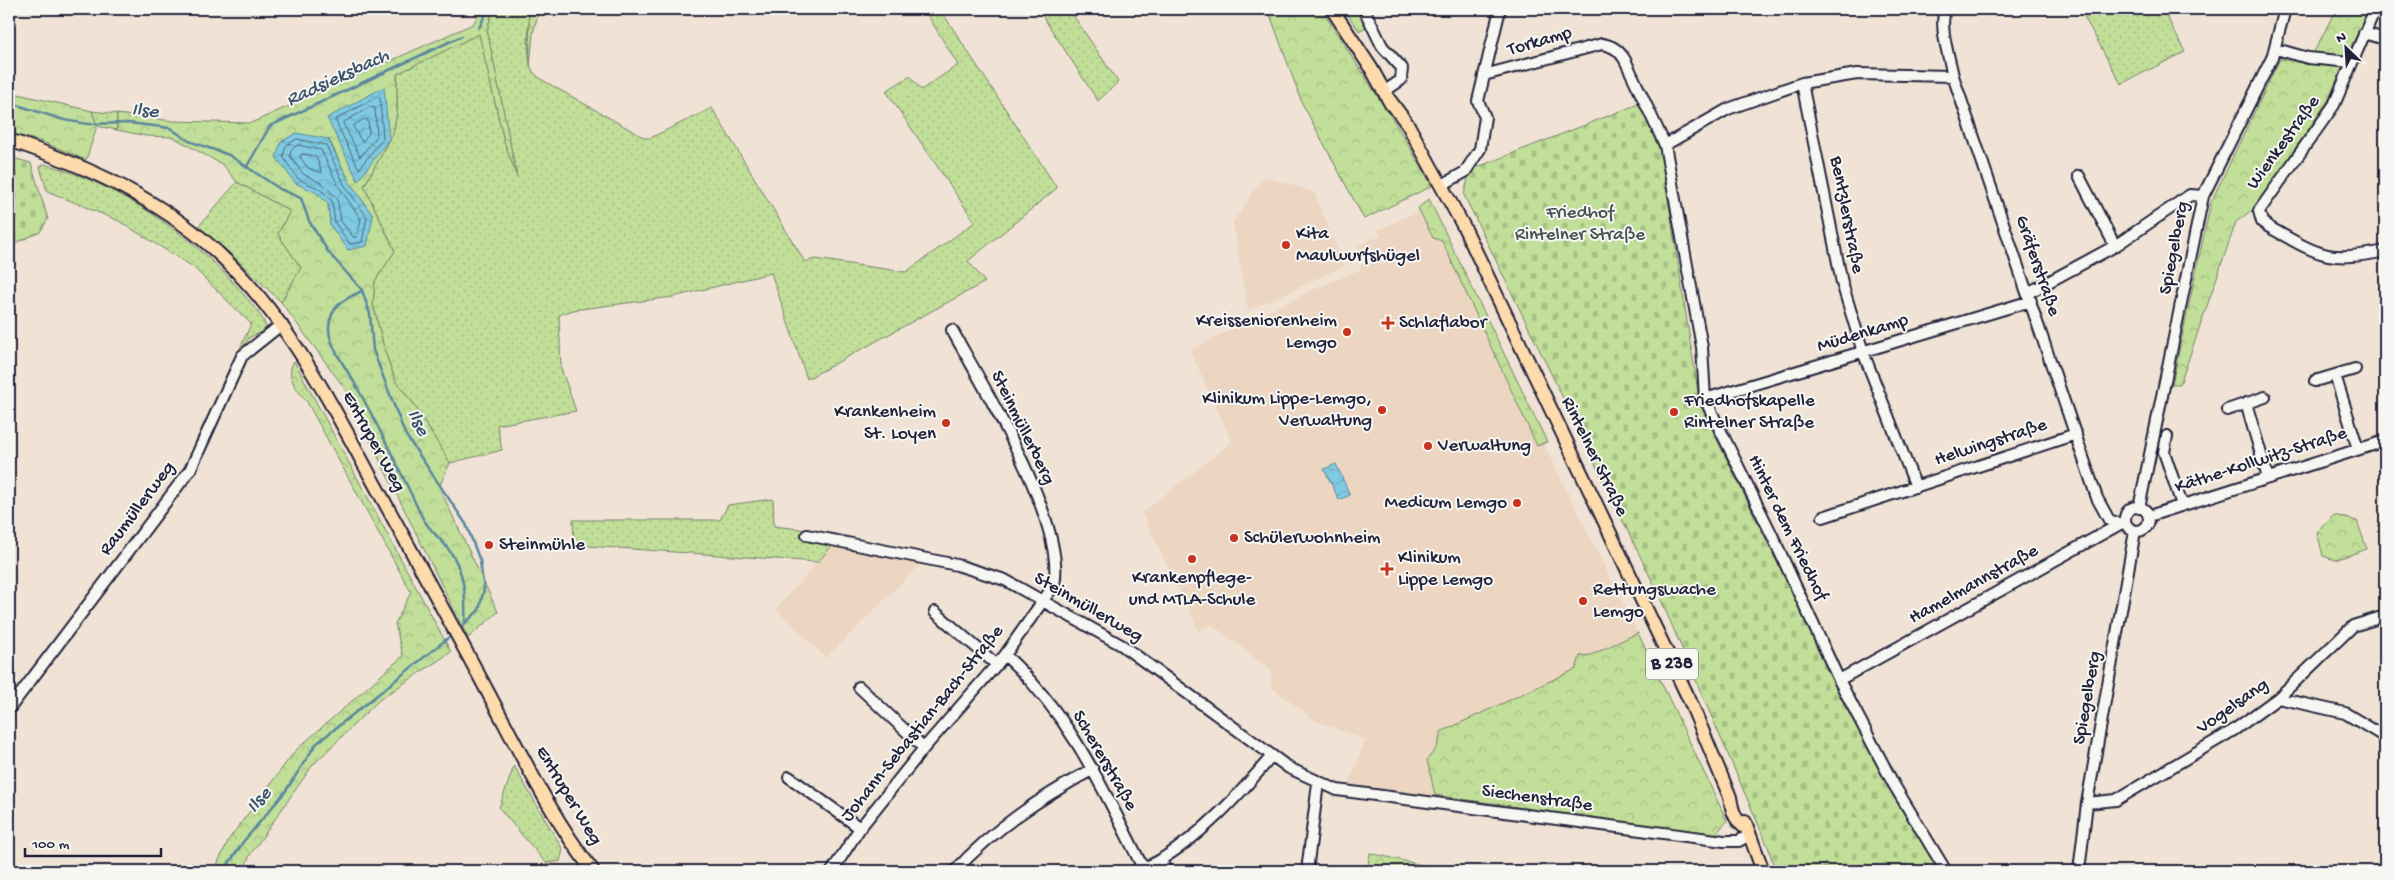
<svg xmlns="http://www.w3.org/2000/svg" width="2394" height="880" font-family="'Gochi Hand',sans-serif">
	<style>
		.built { fill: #ecd6c1 }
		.grass { fill: url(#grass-dots); stroke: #72806a }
		.forest { fill: url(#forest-crowns); stroke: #72806a; fill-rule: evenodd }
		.cemetery { fill: url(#cemetery-stones); stroke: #72806a }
		.water { fill: url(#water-waves); stroke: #5a879f }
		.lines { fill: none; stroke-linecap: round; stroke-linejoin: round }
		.shore { stroke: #48657d; stroke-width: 1 }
		.stream { stroke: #5a879f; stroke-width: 2.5 }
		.minor-casing { stroke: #22223b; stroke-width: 14 }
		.major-casing { stroke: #22223b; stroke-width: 16 }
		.minor { stroke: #f6f6f2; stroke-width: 10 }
		.major { stroke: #fedbac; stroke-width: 12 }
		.poi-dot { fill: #c8321e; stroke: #f6f6f2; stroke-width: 2 }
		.labels { text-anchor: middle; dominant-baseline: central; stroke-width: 4; stroke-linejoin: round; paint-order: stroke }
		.shield { fill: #f6f6f2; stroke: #626272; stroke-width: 1 }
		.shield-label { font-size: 18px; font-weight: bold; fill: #22223b }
		.street-label { font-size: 19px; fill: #22223b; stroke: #f6f6f2 }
		.park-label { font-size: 19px; fill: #4a5152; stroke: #f6f6f2 }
		.poi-label { font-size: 19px; fill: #22223b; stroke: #f6f6f2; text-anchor: start }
		.water-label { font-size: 20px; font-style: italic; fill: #3e546d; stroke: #f6f6f2 }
	</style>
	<defs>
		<pattern id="grass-dots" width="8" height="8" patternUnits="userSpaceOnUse" patternTransform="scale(1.25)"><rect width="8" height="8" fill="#c1df98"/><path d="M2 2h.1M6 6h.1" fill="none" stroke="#a6bf84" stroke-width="1.8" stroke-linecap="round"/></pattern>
		<pattern id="forest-crowns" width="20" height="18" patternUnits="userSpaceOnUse" patternTransform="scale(1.25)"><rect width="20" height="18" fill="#c1df98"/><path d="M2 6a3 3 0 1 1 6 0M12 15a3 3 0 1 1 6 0" fill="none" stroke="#a6bf84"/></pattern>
		<pattern id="cemetery-stones" width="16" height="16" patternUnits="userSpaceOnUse" patternTransform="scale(1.25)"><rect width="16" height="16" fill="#c1df98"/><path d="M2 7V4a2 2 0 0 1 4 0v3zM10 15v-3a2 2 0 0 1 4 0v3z" fill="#a6bf84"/></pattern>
		<pattern id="water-waves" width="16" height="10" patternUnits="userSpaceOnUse" patternTransform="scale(1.25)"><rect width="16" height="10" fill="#80cae1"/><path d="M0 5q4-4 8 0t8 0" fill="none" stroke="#6eadc2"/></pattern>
	</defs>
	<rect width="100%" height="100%" fill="#f0e3d5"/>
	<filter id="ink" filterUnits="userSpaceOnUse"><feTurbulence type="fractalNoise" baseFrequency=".02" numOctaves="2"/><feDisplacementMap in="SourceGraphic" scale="10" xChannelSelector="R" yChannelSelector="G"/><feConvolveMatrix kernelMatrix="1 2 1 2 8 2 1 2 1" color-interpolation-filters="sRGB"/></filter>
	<g filter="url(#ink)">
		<!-- built -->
		<path class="built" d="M1264 176 1314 192 1344 266 1248 311 1233 222Z
			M1418 211 1433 238 1442 241 1638 633 1727 821 1714 836 1349 784 1365 740 1316 721 1271 687V670L1212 625 1199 631 1142 513 1232 442 1190 350 1306 293 1359 270 1364 261 1357 245 1381 236 1378 230Z
			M833 545 921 564 826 658 776 609Z
			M560 861 568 871H540L546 863Z"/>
		<!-- grass -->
		<path class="grass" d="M493 9H533C527 20 527 54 531 67 533 74 539 77 544 81L645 138H650L712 108 805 262 815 259 906 272 975 222 886 91 910 76 921 90 958 65 924 9H940L1057 188 968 261 985 282 807 379 771 273 673 297 573 310 559 315 561 368 576 411 497 425 502 450 450 463 411 400 396 382 385 352 373 304 375 281 395 251 364 186 393 134 397 112V74L479 33 504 141 516 173 487 30Z
			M1038 9H1069L1118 82 1098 101Z
			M2080 9H2163L2185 52 2121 84Z
			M92 111 117 114V130L97 126Z
			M44 164C117 183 198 238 245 296 253 306 262 315 266 327L263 332 250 337 237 355 251 324 193 267 119 221 47 191 40 167Z
			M237 182 290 211 278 234 301 268 281 302 233 256 198 227Z
			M773 499 774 526 807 530 808 542 833 545 818 562 574 545 573 520H720L728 505Z
			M514 766 563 850 560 861 546 863 499 808Z"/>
		<!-- forest -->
		<path class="forest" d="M482 9H493L487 30 517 177 504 141 479 34 397 74V112L393 134 364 186 395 251 375 281 373 304 385 352 396 382 411 400 450 463 439 487 498 612 468 638 343 386 281 302 301 268 278 234 290 211 237 182 223 165 173 137 146 136 117 130V114L173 121 251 123 473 24ZM329 139 349 181 373 216 330 225 328 204 317 193Z
			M533 9H539L533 34 530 66 529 15Z
			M1268 9H1321L1404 137 1432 186 1364 219 1302 103Z
			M1344 9H1356L1366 27 1359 31Z
			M2336 9H2371L2351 46 2329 99 2255 208 2236 222 2180 384H2172L2211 202 2280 59 2308 64Z
			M9 92 92 111 97 126 86 160 43 142 9 133Z
			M1429 199 1547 442 1537 446 1442 241 1433 238 1418 208Z
			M294 361 451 652 379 700 312 766 250 855 243 871H214L229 839 295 751 403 656 395 624 411 592 307 402C298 391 284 376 294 361Z
			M2334 515 2357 521 2367 549 2335 560 2323 556 2317 532Z
			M1638 633 1727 821 1714 836 1435 795 1427 760 1437 747 1441 732 1576 669 1580 656 1591 655Z
			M1370 853 1448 871H1367Z"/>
		<!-- cemetery -->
		<path class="cemetery" d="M1641 103 1660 146 1700 405 1875 761 1941 871H1775L1769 849 1658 593 1464 195 1470 170Z
			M9 157 31 163 48 219 40 232 9 246Z"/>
		<!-- water -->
		<path class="water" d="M384 87 389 139 358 181 327 118Z
			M296 133 328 139 349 181 373 216 367 246 348 250 330 225 328 204 317 193 295 183 276 157 281 142Z
			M1336 464 1350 495 1339 500 1324 469Z"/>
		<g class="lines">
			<!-- shore -->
			<path class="shore" d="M377 97 380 98 383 138 359 169 335 120Z
				M371 107 375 108 377 136 360 157 343 123Z
				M365 119 368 120 369 133 362 142 353 126Z
				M297 139 326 145 344 184 367 217 362 242 350 244 335 223 332 201 320 189 298 179 283 157 286 146Z
				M298 145 321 150 339 187 361 219 357 237H353L341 221 337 198 323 184 303 174 290 156 291 150Z
				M302 154 316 156 322 173 308 168 300 157Z"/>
			<!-- stream -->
			<path class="stream" d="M479 28 488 9
				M9 105H17L64 120 88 124 129 123 170 128 189 141 229 155 280 189 301 198 309 221 329 253 362 290 370 314 373 350 405 434 466 524 480 561 484 589 479 610 459 629
				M246 168 270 126 462 36
				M362 291C344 299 330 306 329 328 328 344 346 368 354 382 378 425 400 470 421 515 428 530 440 537 449 550 465 571 466 598 465 623
				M224 871 243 842 285 792 316 744 453 634"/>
			<!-- minor casing -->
			<g class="minor-casing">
				<path id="minor" d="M1364 9 1382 46 1402 68 1401 80 1385 91
					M1945 9C1939 29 1949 55 1953 76L2097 498 2109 520 2119 524
					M2375 9 2334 105 2259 211 2262 222 2269 227C2319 255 2327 263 2385 251
					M2364 33 2385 39
					M2276 49 2308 58 2351 62
					M1484 75 1602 44C1613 46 1619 50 1625 60L1665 145 1702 347 1705 399 1772 535 1839 680 1894 785 1946 871
					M1802 83 1842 283 1863 352 1916 487
					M1665 145 1728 109 1802 83 1857 74 1953 76
					M2079 176 2115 246
					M1442 185 1465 172 1480 149 1485 117 1478 101 1500 9
					M2028 293 2115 246 2190 195 2203 196
					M2335 375 2358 449
					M2315 381 2355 369
					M1705 399 2031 301
					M2246 403 2268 478
					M2227 410 2265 397
					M2167 436 2164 452 2182 505
					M2125 519a12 12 0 1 1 24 0a12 12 0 1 1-24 0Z
					M2139 508 2203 196 2272 58 2285 9
					M2149 516 2385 441
					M1823 517 2076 434
					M807 535 957 565 1005 580 1123 646 1289 768 1337 790 1724 841H1739L1749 835
					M935 612 997 665
					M1005 655C1072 717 1103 789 1143 868
					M1839 680 2122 523
					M859 687 924 748
					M2278 698 2345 713 2385 737
					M9 709 190 470 242 356 282 324
					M789 777 860 828
					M2087 803 2116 800 2234 730 2278 698 2353 626 2385 616
					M1161 860 1166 871
					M832 871 860 828 924 748 1005 655 1054 585C1067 523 983 386 952 330
					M955 871C994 828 1042 797 1093 769
					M1139 871C1146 866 1155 864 1162 859 1205 832 1239 795 1271 757
					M1307 871 1318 783
					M2079 871 2087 803 2135 531"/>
			</g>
			<!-- major casing -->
			<g class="major-casing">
				<path id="major" d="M1332 9 1371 68 1391 104
					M1388 98 1408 125 1465 229 1690 701 1730 797C1732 811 1735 821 1747 829
					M9 140C78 163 145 192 202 239 276 300 322 386 367 470 409 547 451 623 492 700 523 758 553 819 593 871
					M1745 822 1763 871"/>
			</g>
			<!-- minor -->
			<use href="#minor" class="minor"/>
			<!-- major -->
			<use href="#major" class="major"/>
		</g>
	</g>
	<!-- markers -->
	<g class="poi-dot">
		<circle cx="1286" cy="245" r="5"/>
		<path d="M1385.5 315.5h5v5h5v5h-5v5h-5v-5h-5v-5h5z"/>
		<circle cx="1347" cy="332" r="5"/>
		<circle cx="1382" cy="410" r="5"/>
		<circle cx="1674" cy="412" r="5"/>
		<circle cx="946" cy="423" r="5"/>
		<circle cx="1428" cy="446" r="5"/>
		<circle cx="1517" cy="503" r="5"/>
		<circle cx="1234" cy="538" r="5"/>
		<circle cx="489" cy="545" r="5"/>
		<circle cx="1192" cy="559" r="5"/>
		<path d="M1384.5 561.5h5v5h5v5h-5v5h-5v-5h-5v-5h5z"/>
		<circle cx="1583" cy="601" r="5"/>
	</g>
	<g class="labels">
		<!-- shield labels -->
		<rect class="shield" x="1646" y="648.5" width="52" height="31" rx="4"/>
		<g class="shield-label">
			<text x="1672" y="664">B 238</text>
		</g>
		<!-- street labels -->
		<g class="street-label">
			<text transform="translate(1540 42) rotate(-16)">Torkamp</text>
			<text transform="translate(2284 143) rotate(-54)">Wienkestraße</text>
			<text transform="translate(1846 215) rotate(79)">Bentzlerstraße</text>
			<text transform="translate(2175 248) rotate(-79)">Spiegelberg</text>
			<text transform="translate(2037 266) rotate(71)">Gräferstraße</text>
			<text transform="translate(1863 334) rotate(-17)">Müdenkamp</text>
			<text transform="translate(1022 428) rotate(64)">Steinmüllerberg</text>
			<text transform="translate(373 442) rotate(61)">Entruper Weg</text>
			<text transform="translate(1991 443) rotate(-18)">Helwingstraße</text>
			<text transform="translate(1594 457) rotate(64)">Rintelner Straße</text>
			<text transform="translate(2261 461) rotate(-18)">Käthe-Kollwitz-Straße</text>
			<text transform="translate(138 509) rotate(-53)">Raumüllerweg</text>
			<text transform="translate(1787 528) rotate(64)">Hinter dem Friedhof</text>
			<text transform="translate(1974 585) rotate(-29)">Hamelmannstraße</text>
			<text transform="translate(1088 608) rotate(30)">Steinmüllerweg</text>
			<text transform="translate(2088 698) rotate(-80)">Spiegelberg</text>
			<text transform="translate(2233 707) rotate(-35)">Vogelsang</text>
			<text transform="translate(923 724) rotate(-51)">Johann-Sebastian-Bach-Straße</text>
			<text transform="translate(1104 761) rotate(60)">Schererstraße</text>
			<text transform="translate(568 796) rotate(59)">Entruper Weg</text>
			<text transform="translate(1537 799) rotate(8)">Siechenstraße</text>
		</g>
		<!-- park labels -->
		<g class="park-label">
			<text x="1580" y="213">Friedhof<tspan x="1580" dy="22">Rintelner Straße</tspan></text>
		</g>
		<!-- poi labels -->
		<g class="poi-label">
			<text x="1296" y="234">Kita<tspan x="1296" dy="22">Maulwurfshügel</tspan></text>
			<text x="1337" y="321" text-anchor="end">Kreisseniorenheim<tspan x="1337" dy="22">Lemgo</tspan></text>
			<text x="1399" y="323">Schlaflabor</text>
			<text x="1372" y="399" text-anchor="end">Klinikum Lippe-Lemgo,<tspan x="1372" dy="22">Verwaltung</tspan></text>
			<text x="1684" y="401">Friedhofskapelle<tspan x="1684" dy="22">Rintelner Straße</tspan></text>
			<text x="936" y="412" text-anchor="end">Krankenheim<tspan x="936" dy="22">St. Loyen</tspan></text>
			<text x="1438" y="446">Verwaltung</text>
			<text x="1507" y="503" text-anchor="end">Medicum Lemgo</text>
			<text x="1244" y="538">Schülerwohnheim</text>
			<text x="499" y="545">Steinmühle</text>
			<text x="1398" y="558">Klinikum<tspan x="1398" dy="22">Lippe Lemgo</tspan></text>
			<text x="1192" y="578" text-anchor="middle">Krankenpflege-<tspan x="1192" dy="22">und MTLA-Schule</tspan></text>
			<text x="1593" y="590">Rettungswache<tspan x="1593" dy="22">Lemgo</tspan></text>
		</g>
		<!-- water labels -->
		<g class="water-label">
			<text transform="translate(338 79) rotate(-25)">Radsieksbach</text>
			<text transform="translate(145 112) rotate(6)">Ilse</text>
			<text transform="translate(417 423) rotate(64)">Ilse</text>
			<text transform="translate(260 801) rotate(-49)">Ilse</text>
		</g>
	</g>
	<!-- margin -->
	<rect width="2394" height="880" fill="none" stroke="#f6f6f2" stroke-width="30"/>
	<rect x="15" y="15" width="2364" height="850" fill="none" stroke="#22223b" stroke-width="2" filter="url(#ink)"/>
	<!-- north arrow -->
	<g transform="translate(2346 48) rotate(335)" stroke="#f6f6f2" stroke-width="4" paint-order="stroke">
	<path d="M0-4L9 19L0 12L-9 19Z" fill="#22223b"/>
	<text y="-8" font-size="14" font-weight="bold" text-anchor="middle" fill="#22223b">N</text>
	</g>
	<!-- scale -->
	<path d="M25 848v8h136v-8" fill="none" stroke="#22223b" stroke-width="2.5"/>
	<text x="32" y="848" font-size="15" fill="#22223b" stroke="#f6f6f2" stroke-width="4" paint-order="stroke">100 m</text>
</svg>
